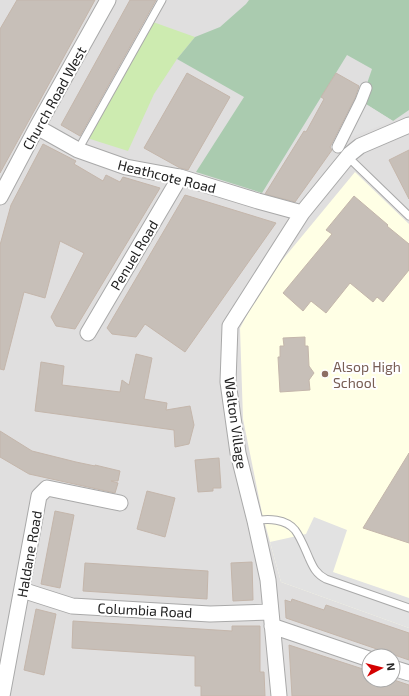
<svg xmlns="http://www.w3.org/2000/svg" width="409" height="696" font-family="'Exo 2',sans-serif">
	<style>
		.residential { fill: #e0dfdf; fill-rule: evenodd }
		.education { fill: #ffffe5 }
		.grass { fill: #cdebb0 }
		.cemetery { fill: #aacbaf }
		.parking { fill: #e2e2e2 }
		.building { fill: #c7bfb8; stroke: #c4b6ab }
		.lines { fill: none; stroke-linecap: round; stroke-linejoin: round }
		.service-casing { stroke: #a9a9a9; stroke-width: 9 }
		.pedestrian-casing { stroke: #a9a9a9; stroke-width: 13 }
		.minor-casing { stroke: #a9a9a9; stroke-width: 17 }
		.service { stroke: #fff; stroke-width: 7 }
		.pedestrian { stroke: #fff; stroke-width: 11 }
		.minor { stroke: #fff; stroke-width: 15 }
		.education-dot { fill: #8d6e63; stroke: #fff; stroke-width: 1.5 }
		.labels { text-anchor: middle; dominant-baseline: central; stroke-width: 4; stroke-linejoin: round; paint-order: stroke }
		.street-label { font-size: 14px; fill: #222; stroke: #fff }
		.education-label { font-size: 14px; fill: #785e54; stroke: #fff; text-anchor: start }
	</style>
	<rect width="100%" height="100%" fill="#f2efe9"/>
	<!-- residential -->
	<path class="residential" d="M0 0H409V696H0ZM369 656H393V680H369Z"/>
	<!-- education -->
	<path class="education" d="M355 172 409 224V628L281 582 262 513 243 419 240 328 265 281Z"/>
	<!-- grass -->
	<path class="grass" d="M153 22 195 37 177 59 154 94 128 151 87 138Z"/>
	<!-- cemetery -->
	<path class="cemetery" d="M249 0H409V110L393 121 361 101 372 69 347 55 262 193 196 172 244 97 177 59 195 37 220 27 246 4Z"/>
	<!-- parking -->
	<path class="parking" d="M361 101 393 121 343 140Z
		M314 517 347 530 333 572 409 598V628L281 582 270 542 306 534Z"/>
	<!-- building -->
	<path class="building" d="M17 0H95L0 173V29Z
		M130 0H156L80 136 61 125Z
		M187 73 230 97 188 170 180 168 144 148Z
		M336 73 359 86 355 98 330 147 332 150 295 202 265 194 304 131 306 132 324 99 321 97Z
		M43 144 76 161 74 164 103 181 106 175 120 182 123 177 160 188 75 329 56 326 51 317 84 253 60 241 45 298 24 292 4 370 0 369V245L11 205Z
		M409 150V199L389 160Z
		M185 195 276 223 185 352 145 324 136 337 112 334 107 328Z
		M354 196 388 225 387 226 409 244V270L383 302 377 297 373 302 350 283 326 313 311 301 303 311 283 293 332 234 326 230Z
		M305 337V346H308L309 366 314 373 309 380 310 390 280 392 278 357H280V346H284L283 338Z
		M136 354 152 358 144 399 167 403 166 410 190 406 194 425 189 444 175 447 174 430 35 411 41 362 64 366 62 385 120 392 122 380 129 385Z
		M0 431 32 451 76 462 95 466V465L120 471 118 481H111L118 483 115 493 29 474 0 457Z
		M409 453V543L363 528Z
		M219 458 221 488H213V491L198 492 195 460Z
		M147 491 175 498 165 537 137 529Z
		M55 511 74 515 60 588 41 584Z
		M252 562 253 600 233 601 231 563Z
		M85 563 208 571 207 599 83 591Z
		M292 599 324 610 326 605 409 633V660L286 618 285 600 291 602Z
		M36 609 56 614 44 675 24 670Z
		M73 621 232 631V626H260V672H264L265 696H201V686H195V656L72 648Z
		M289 645 369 671V680H394L409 685V696H292Z"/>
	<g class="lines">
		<!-- service casing -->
		<g class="service-casing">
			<path id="service" d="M78 150 162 0
				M348 157 409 216
				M255 521C268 518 286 519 295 530 301 538 305 549 309 558 313 567 316 574 326 579L409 608"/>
		</g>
		<!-- pedestrian casing -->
		<g class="pedestrian-casing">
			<path id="pedestrian" d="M338 147 361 101 366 88"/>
		</g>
		<!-- minor casing -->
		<g class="minor-casing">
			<path id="minor" d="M37 127 78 150 126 167 180 177 258 201 302 213
				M0 197 37 127 108 0
				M88 333 180 177
				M22 590 72 606 210 614 271 612
				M272 626 369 659
				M393 668 409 673
				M2 696 39 496 47 488 120 503
				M279 696 268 580 255 521 238 453 228 382 230 326 302 213 350 154 360 146 409 125"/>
		</g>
		<!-- service -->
		<use href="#service" class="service"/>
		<!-- pedestrian -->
		<use href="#pedestrian" class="pedestrian"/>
		<!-- minor -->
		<use href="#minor" class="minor"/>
	</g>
	<!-- markers -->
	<circle class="education-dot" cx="325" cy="374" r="4"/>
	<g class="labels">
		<!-- street labels -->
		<g class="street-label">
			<text transform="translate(54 98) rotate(-61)">Church Road West</text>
			<text transform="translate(167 176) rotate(14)">Heathcote Road</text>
			<text transform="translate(134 255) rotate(-59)">Penuel Road</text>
			<text transform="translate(236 423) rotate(82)">Walton Village</text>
			<text transform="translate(29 554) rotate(-80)">Haldane Road</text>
			<text transform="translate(145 610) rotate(3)">Columbia Road</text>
		</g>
		<!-- education labels -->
		<g class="education-label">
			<text x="333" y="366">Alsop High<tspan x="333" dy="16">School</tspan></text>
		</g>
	</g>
	<!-- north arrow -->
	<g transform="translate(381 668) rotate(83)"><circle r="19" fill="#ffffff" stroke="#a7a7a7"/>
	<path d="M0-3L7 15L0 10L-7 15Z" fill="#d40000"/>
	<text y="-6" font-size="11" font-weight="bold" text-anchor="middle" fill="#222222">N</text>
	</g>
</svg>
